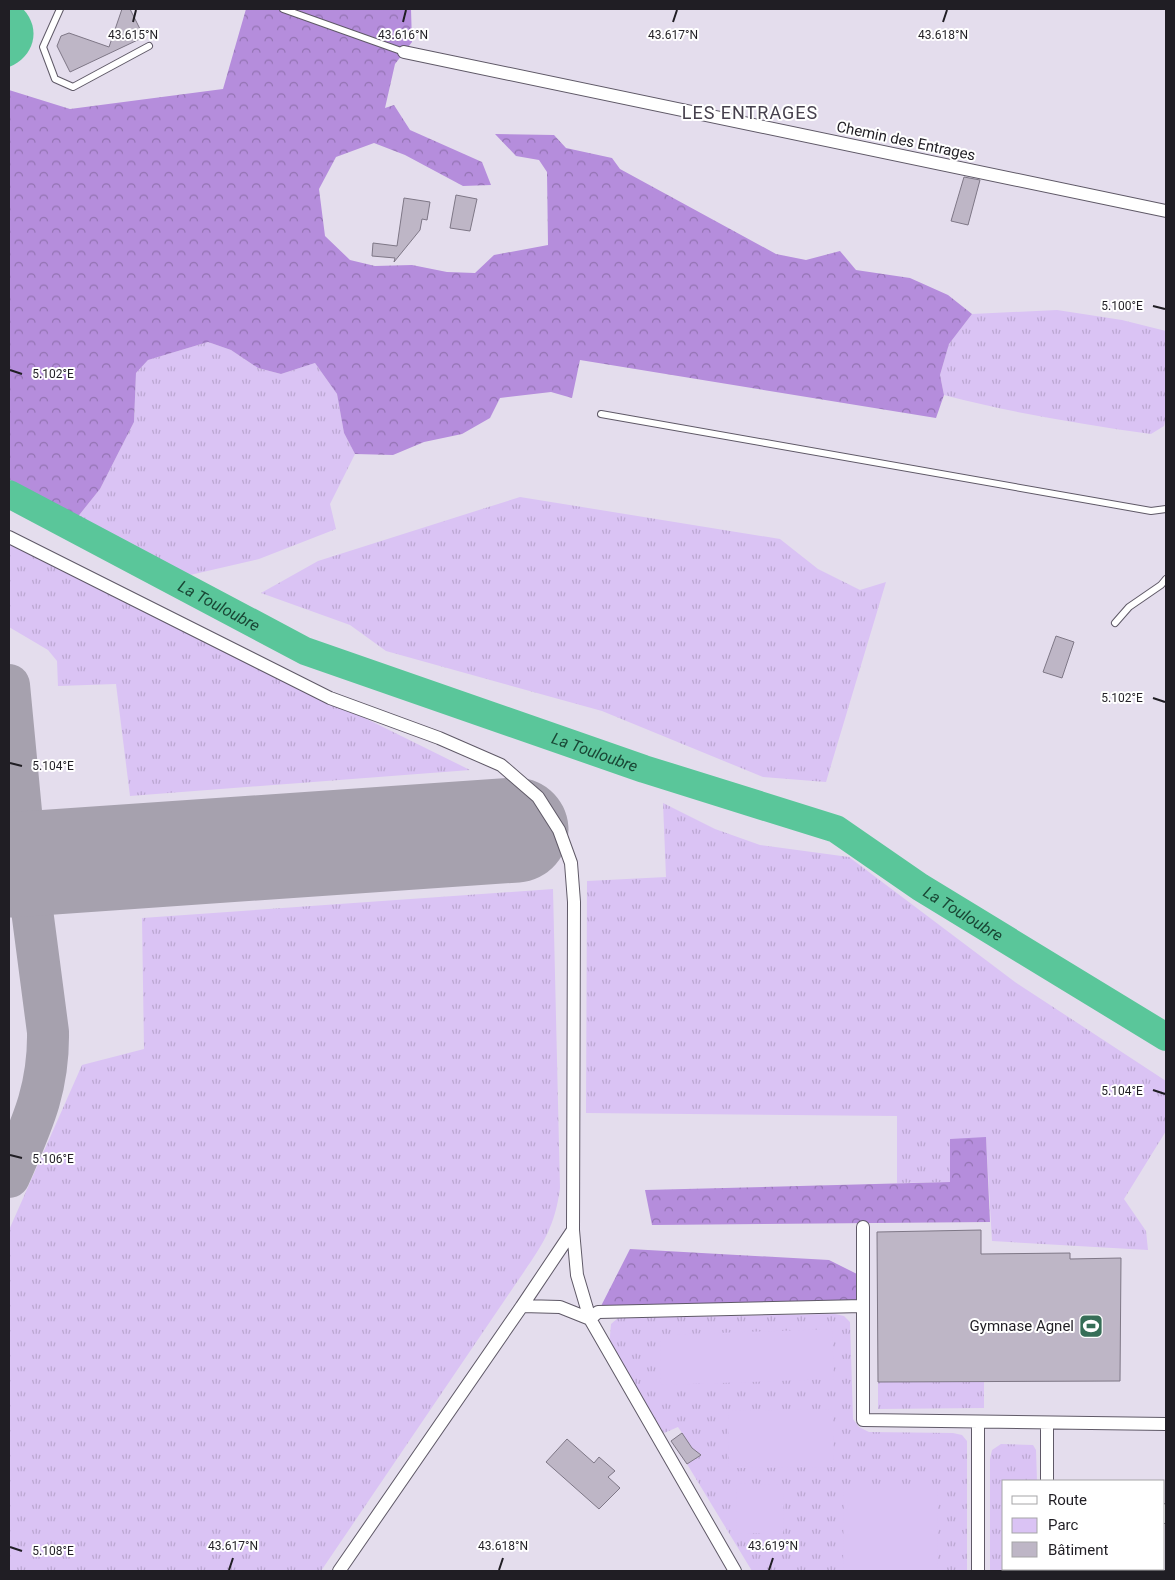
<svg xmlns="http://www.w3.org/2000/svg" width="1175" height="1580" font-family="Roboto,sans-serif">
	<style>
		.grass { fill: url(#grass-tufts) }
		.forest { fill: url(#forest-crowns) }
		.green { fill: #dac3f4 }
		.water { fill: #5ac69a }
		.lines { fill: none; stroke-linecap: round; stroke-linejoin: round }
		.river { stroke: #5ac69a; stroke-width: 28 }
		.taxiway { stroke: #a6a1ae; stroke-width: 42 }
		.runway { stroke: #a6a1ae; stroke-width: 105 }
		.building { fill: #beb6c6; stroke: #7e7786 }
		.service-casing { stroke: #5f5967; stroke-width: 8 }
		.minor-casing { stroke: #5f5967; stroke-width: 14 }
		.service { stroke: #fff; stroke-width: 6 }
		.minor { stroke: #fff; stroke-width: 12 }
		.ticks { fill: none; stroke: #201e24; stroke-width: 2 }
		.labels { text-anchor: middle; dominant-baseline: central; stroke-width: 4; stroke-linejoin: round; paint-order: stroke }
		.street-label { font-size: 15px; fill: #201e24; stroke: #fff }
		.poi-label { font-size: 15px; fill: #201e24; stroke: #fff; text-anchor: end }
		.water-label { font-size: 16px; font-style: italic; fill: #194735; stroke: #fff }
		.quarter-label { font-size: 18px; letter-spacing: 1px; fill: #46404d; stroke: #fff }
		.ticks-label { font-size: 12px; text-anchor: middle; fill: #201e24; stroke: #fff; stroke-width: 4; stroke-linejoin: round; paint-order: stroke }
	</style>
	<defs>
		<pattern id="grass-tufts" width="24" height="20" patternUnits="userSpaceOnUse" patternTransform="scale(1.25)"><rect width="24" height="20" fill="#dac3f4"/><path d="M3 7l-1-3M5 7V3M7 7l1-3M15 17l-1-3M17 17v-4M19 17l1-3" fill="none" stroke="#bba7d1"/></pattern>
		<pattern id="forest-crowns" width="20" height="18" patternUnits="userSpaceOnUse" patternTransform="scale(1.25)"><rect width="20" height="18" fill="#b58ddc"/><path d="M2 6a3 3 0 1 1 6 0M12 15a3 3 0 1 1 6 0" fill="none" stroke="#9373b2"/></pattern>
	</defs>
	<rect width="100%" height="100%" fill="#e4dded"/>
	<!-- grass -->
	<path class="grass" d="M1057 310 1122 320 1166 331V418L1164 426 1151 434C1081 424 1012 413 944 395L940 375 949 344 972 314Z
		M208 342 231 350 258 368 281 374 315 363 337 394 344 433 355 454 330 504 336 529 259 559 190 575 76 519 100 489 134 422 136 373 148 360Z
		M520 497 780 539 818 569 860 590 886 582 826 782 763 777 602 711 386 651 350 625 261 593 318 561Z
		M9 542 470 770 130 796 116 684 58 686 57 661 48 650 9 627Z
		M663 803 715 829 760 845 849 857 1015 982 1166 1081V1131L1124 1199 1146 1231 1148 1250 992 1241 986 1138 951 1182 897 1183V1116L586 1113 587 881 666 877Z
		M553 889 560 1188C555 1228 541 1247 519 1279L321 1571H9V1230L82 1065 144 1049 142 918Z
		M835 1314 844 1316 850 1322 853 1419 859 1427 869 1432 953 1433 962 1435 967 1441V1571H752L687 1464 701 1455 692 1448 678 1427 664 1433 609 1348 611 1324 618 1318Z
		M878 1382H984V1408L878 1409Z
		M1001 1444 1033 1445 1036 1450 1037 1481H1004V1569H1038V1571H990V1459L992 1450Z"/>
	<!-- forest -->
	<path class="forest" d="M246 9H411L412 42 395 64 385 108 394 105 410 130 482 162 491 185 463 186 405 155 374 143 336 157 319 189 325 236 350 260 375 266 412 265 447 272 475 273 494 255 548 245 547 172 539 160 516 156 495 134 554 135 566 148 612 158 620 169 776 254 806 260 840 251 856 270 910 278 948 295 972 314 949 344 940 375 944 395 936 418 580 360 572 398 551 392 500 398 490 418 462 434 424 442 393 455 355 454 344 433 337 394 315 363 281 374 258 368 231 350 208 342 148 360 136 373 134 422 100 489 76 519 26 493 9 479V90L70 109 223 89Z
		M986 1137 990 1222 652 1225 645 1190 950 1182V1139Z
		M630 1249 829 1260 863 1277V1306L598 1312Z"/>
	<!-- green -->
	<path class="green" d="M832 1329 834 1379 661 1385 660 1335Z
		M833 1409 834 1467 729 1468 728 1411Z
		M737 1483 784 1485 783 1534 736 1533Z
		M844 1484H938L937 1571H843Z"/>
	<!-- water -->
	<path class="water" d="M9 9H23C42 29 34 57 9 67Z"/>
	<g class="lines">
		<!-- river -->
		<path class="river" id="s1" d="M9 494 305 651 644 769 836 829 920 887 1166 1037"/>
		<!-- taxiway -->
		<path class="taxiway" d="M9 685 26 864 48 1032C49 1090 31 1126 9 1177"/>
		<!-- runway -->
		<path class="runway" d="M9 865 516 830"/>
	</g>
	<!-- building -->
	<path class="building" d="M122 9H130L144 37 70 72 57 46 61 36 69 33 109 47Z
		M964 177 980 180 968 225 951 221Z
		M456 195 477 199 470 231 450 228Z
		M404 198 430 202 427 220 422 219 420 230 394 262 395 258 372 256 373 243 397 246Z
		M1056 636 1074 642 1062 678 1043 672Z
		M981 1230V1254L1070 1253V1259L1121 1258 1120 1381 878 1382 877 1232Z
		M682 1433 692 1448 701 1455 687 1464 671 1441Z
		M567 1439 594 1463 599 1457 615 1471 608 1477 620 1488 599 1509 546 1462Z"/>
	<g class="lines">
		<!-- service casing -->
		<g class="service-casing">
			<path id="service" d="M60 9 43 47 55 79 73 87 149 46
				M283 9 404 52
				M601 414 1151 511 1166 509
				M1115 623 1129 607 1161 585 1166 579"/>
		</g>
		<!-- minor casing -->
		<g class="minor-casing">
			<path id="minor" d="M404 52 1166 211
				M9 537 330 698 439 738 501 765 538 797 559 830 571 863 574 902 573 1230 577 1275 590 1319 735 1571
				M863 1227V1420L1166 1424
				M522 1306 573 1230
				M1047 1423V1481
				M1164 1517 1166 1510
				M1048 1569V1571
				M339 1571 522 1306 560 1307 590 1319 598 1312 863 1306
				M978 1571V1423
				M1144 1571 1145 1569"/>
		</g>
		<!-- service -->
		<use href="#service" class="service"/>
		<!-- minor -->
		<use href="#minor" class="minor"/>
	</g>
	<!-- ticks -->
	<path class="ticks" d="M133 22 136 10M403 22 406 10M673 22 677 10M943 22 947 10M1153 306 1165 309M10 370 22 374M1153 698 1165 702M10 763 22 766M1153 1090 1165 1094M10 1155 22 1158M10 1547 22 1551M229 1570 233 1558M499 1570 503 1558M769 1570 773 1558"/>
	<!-- icons -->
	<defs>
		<g id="stadium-square" transform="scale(1.25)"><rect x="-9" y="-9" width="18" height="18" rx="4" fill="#366e57" stroke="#fff"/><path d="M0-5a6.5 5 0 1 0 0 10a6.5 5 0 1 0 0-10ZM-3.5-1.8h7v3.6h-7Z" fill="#fff"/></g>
	</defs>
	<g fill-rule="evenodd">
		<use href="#stadium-square" x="1091" y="1326"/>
	</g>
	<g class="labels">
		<!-- street labels -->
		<g class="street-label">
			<text transform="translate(906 141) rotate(12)">Chemin des Entrages</text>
		</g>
		<!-- poi labels -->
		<g class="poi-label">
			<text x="1074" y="1326">Gymnase Agnel</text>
		</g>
		<!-- water labels -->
		<g class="water-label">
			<text stroke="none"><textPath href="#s1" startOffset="238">La Touloubre</textPath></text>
			<text stroke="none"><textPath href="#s1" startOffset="642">La Touloubre</textPath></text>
			<text stroke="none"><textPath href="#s1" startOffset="1048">La Touloubre</textPath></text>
		</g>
		<!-- quarter labels -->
		<g class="quarter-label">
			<text x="750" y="112">LES ENTRAGES</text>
		</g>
	</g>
	<g class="ticks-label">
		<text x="133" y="39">43.615°N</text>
		<text x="403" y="39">43.616°N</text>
		<text x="673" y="39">43.617°N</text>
		<text x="943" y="39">43.618°N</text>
		<text x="1122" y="310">5.100°E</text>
		<text x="53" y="378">5.102°E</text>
		<text x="1122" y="702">5.102°E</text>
		<text x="53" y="770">5.104°E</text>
		<text x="1122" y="1095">5.104°E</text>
		<text x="53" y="1163">5.106°E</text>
		<text x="233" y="1550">43.617°N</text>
		<text x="503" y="1550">43.618°N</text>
		<text x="773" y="1550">43.619°N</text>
		<text x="53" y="1555">5.108°E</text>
	</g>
	<!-- border -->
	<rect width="1175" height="1580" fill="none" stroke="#201e24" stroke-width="20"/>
	<!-- legend -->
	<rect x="1002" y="1480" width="162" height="90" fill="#ffffff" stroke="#a6a5a7"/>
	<rect x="1012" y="1496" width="25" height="8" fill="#ffffff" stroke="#a6a5a7"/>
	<text x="1048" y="1505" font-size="15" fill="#201e24">Route</text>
	<rect x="1012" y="1518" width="25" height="15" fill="#dac3f4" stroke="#a6a5a7"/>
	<text x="1048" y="1530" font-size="15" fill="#201e24">Parc</text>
	<rect x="1012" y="1542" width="25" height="15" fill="#beb6c6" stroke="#a6a5a7"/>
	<text x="1048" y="1555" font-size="15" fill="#201e24">Bâtiment</text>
</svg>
